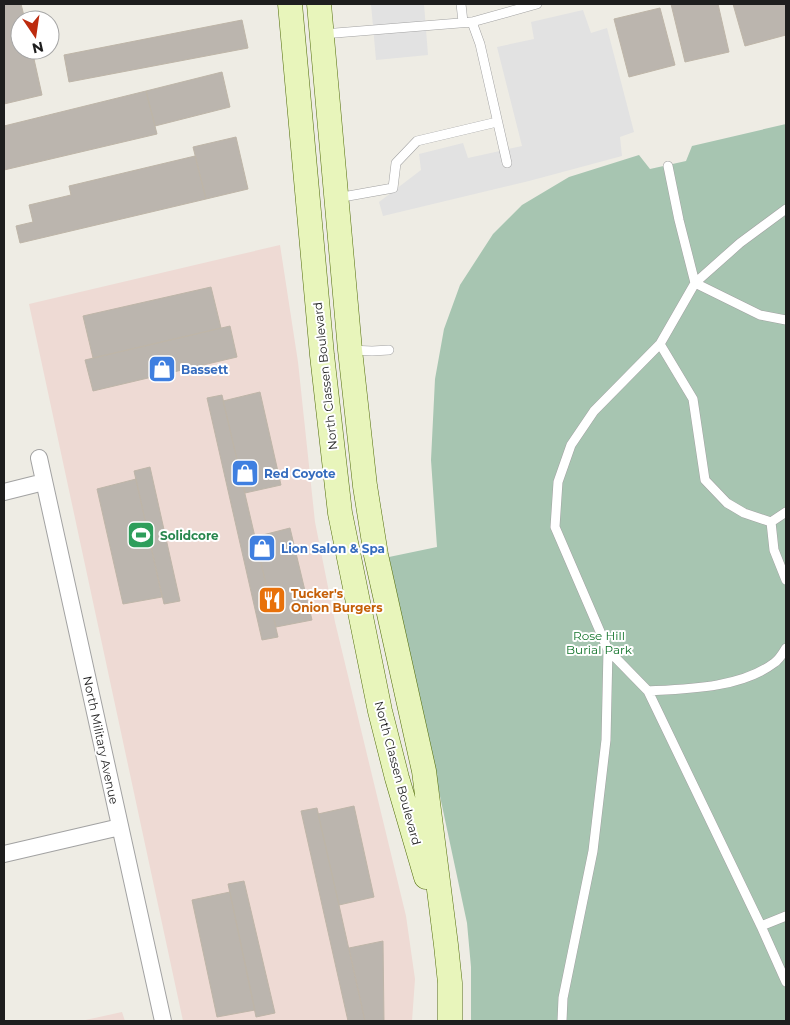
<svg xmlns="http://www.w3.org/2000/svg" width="790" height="1025" font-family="Montserrat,sans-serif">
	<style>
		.commercial { fill: #eedad4 }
		.cemetery { fill: #a7c5b1 }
		.parking { fill: #e2e2e2 }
		.building { fill: #bbb5ae; stroke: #beb5a8 }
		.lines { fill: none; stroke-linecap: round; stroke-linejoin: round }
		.service-casing { stroke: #a2a2a2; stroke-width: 10 }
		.minor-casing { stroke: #a2a2a2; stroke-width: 18 }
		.secondary-casing { stroke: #526d0c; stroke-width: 25 }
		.service { stroke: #fff; stroke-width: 9 }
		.minor { stroke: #fff; stroke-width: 16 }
		.secondary { stroke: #e8f5bb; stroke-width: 24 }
		.labels { text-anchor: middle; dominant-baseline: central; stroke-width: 4; stroke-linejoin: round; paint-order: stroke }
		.shop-label { font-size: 12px; font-weight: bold; fill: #366cbe; stroke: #fff; text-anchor: start }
		.street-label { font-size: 12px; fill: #1e1e1e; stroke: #fff }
		.leisure-label { font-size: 12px; font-weight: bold; fill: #27864d; stroke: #fff; text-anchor: start }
		.food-label { font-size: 12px; font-weight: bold; fill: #c56008; stroke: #fff; text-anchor: start }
		.park-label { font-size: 12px; fill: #13742b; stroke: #fff }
	</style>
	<rect width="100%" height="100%" fill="#eeece4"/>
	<!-- commercial -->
	<path class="commercial" d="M280 245 298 362 315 522 335 622 406 916 415 979 412 1021H183L29 304Z
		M122 1012 125 1021H81Z"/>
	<!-- cemetery -->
	<path class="cemetery" d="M786 124V1021H471V967L467 923 389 557 437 547 431 460 435 379 444 329 460 285 493 234 522 205 569 177 639 155 650 169 686 161 692 146Z"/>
	<!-- parking -->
	<path class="parking" d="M371 4H424L428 55 376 60Z
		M583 10 591 33 607 28 634 132 620 137 622 156 529 181 383 216 379 202 421 170 419 154 463 143 468 158 522 146 497 47 534 39 531 22Z"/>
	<!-- building -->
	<path class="building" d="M4 4H21L25 20H20V50H32L42 95 4 104Z
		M671 4H718L729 52 685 62Z
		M733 4H786V35L745 46Z
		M660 8 675 65 629 77 614 19Z
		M242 20 248 48 69 82 64 55Z
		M222 72 230 107 155 126 146 91Z
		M146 91 157 134 4 170V126Z
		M236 137 248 189 206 199 193 147Z
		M195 156 206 199 20 243 16 226 33 222 29 205 71 195 69 186Z
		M211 287 221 328 93 358 83 316Z
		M230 326 237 357 93 391 85 360Z
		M260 392 281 485 245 493 223 401Z
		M222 395 255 537 278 637 262 640 207 398Z
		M150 467 180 601 164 604 134 471Z
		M136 479 162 597 123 604 97 489Z
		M290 528 312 620 276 627 255 537Z
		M354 806 374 897 339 905 318 814Z
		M317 808 339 905 365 1021H348L301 811Z
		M244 881 275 1013 256 1017 228 884Z
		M230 892 255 1010 217 1017 192 900Z
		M383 941 384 1021H365L349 948Z"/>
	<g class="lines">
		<!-- service casing -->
		<g class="service-casing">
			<path id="service" d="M461 4 463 22
				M472 22 480 44 507 163
				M323 34 472 22 537 4
				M668 166 679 220 695 283 740 243 786 209
				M337 198 393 188 396 163 417 141 497 122
				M786 320 760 315 695 283 660 344 594 411 571 445 558 482 555 527 608 650 648 691 761 926 786 982
				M660 344 693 399 705 480 727 503 744 513 771 522
				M350 350 372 351 389 350
				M771 522 774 550 786 580
				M771 522 786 512
				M648 691C687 689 741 688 774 663 779 660 783 653 786 648
				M761 926 786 916
				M562 1021 563 998 593 851 606 740 608 650"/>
		</g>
		<!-- minor casing -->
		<g class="minor-casing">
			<path id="minor" d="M39 458 163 1021
				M4 492 44 482
				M4 854 120 827"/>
		</g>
		<!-- secondary casing -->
		<g class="secondary-casing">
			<path id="secondary" d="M290 4 322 355 340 513 380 711 397 778 426 877
				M319 4 350 350 365 486 376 555 424 771 446 945 450 983V1021"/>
		</g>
		<!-- service -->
		<use href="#service" class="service"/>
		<!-- minor -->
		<use href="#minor" class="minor"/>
		<!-- secondary -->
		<use href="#secondary" class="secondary"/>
	</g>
	<!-- icons -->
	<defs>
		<g id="shop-square" transform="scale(1.4375)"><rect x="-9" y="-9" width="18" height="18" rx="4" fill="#3f7fe0" stroke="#fff"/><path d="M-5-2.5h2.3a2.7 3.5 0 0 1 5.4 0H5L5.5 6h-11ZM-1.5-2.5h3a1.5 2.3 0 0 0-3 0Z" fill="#fff"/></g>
		<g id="stadium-square" transform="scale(1.4375)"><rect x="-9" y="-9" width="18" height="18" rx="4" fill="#2e9e5b" stroke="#fff"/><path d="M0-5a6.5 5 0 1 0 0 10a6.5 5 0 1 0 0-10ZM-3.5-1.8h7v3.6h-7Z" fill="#fff"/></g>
		<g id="restaurant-square" transform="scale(1.4375)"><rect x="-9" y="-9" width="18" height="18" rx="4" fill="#e8710a" stroke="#fff"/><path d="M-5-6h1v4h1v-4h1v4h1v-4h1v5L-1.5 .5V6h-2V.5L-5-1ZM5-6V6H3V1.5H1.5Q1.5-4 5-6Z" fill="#fff"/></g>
	</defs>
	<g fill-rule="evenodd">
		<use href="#shop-square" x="162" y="369"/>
		<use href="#shop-square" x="245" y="473"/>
		<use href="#stadium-square" x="141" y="535"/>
		<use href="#shop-square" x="262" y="548"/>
		<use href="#restaurant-square" x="272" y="600"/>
	</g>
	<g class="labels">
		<!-- shop labels -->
		<g class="shop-label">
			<text x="181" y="369">Bassett</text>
			<text x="264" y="473">Red Coyote</text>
			<text x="281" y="548">Lion Salon &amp; Spa</text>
		</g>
		<!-- street labels -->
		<g class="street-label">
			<text transform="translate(325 376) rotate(-96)">North Classen Boulevard</text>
			<text transform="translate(101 740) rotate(78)">North Military Avenue</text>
			<text transform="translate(398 773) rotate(75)">North Classen Boulevard</text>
		</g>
		<!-- leisure labels -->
		<g class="leisure-label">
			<text x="160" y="535">Solidcore</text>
		</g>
		<!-- food labels -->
		<g class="food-label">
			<text x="291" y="593">Tucker's<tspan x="291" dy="14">Onion Burgers</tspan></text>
		</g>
		<!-- park labels -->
		<g class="park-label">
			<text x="599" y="635">Rose Hill<tspan x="599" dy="14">Burial Park</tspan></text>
		</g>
	</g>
	<!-- border -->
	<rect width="790" height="1025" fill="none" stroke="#1e1e1e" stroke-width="10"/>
	<!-- north arrow -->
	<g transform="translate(35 35) rotate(167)"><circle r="24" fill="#ffffff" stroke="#a5a5a5"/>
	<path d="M0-4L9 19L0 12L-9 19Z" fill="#bd2b0e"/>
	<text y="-8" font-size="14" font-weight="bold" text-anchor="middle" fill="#1e1e1e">N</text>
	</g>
</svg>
